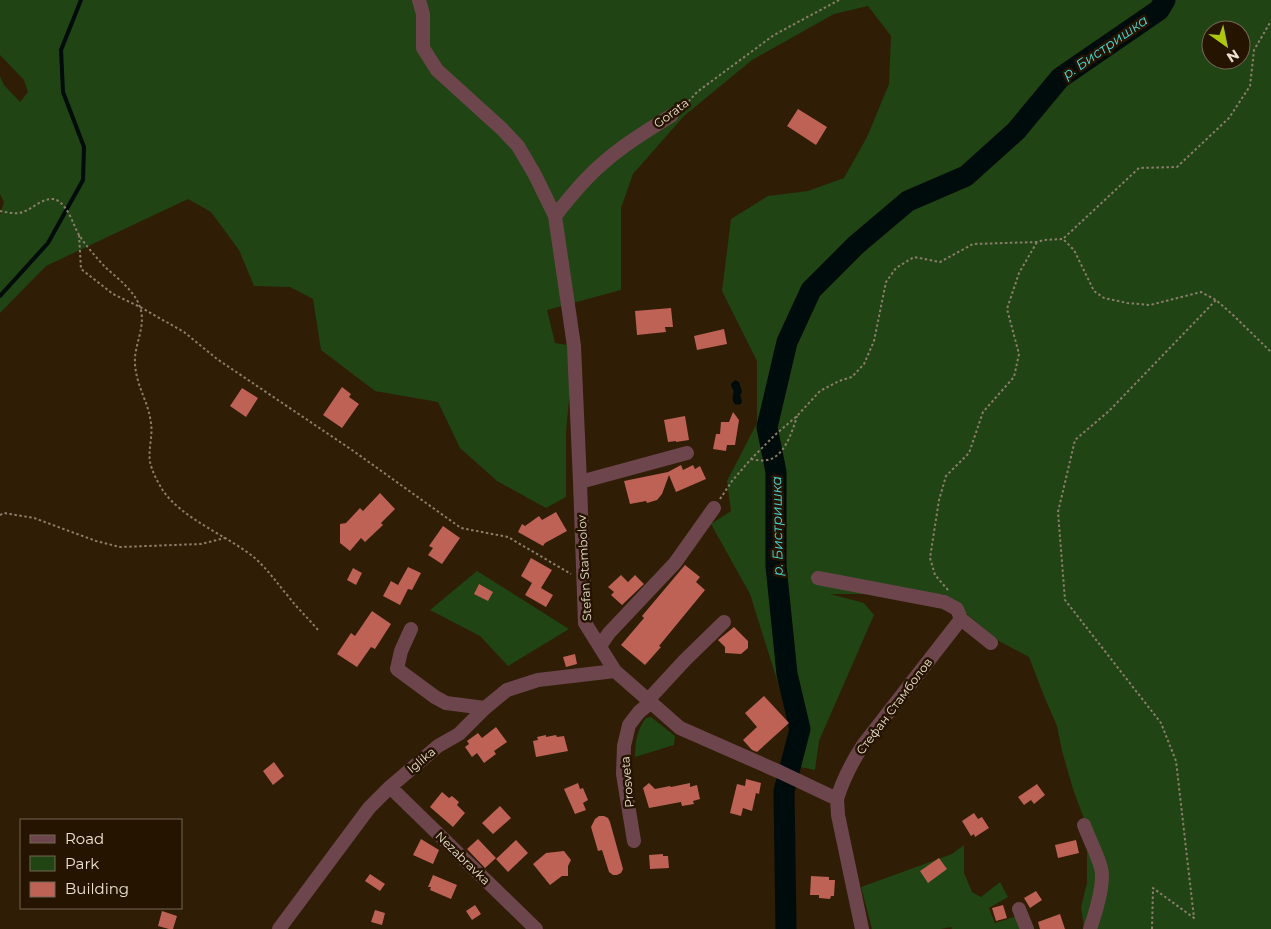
<svg xmlns="http://www.w3.org/2000/svg" width="1271" height="929" font-family="Montserrat,sans-serif">
	<style>
		.green { fill: #204413; fill-rule: evenodd }
		.water { fill: #000b0b }
		.lines { fill: none; stroke-linecap: round; stroke-linejoin: round }
		.stream { stroke: #000b0b; stroke-width: 4 }
		.river { stroke: #000b0b; stroke-width: 21 }
		.building { fill: #be6256 }
		.path { stroke: #8c7d6a; stroke-width: 2; stroke-dasharray: 2.5 2.5; stroke-linecap: butt }
		.minor { stroke: #6d464d; stroke-width: 14 }
		.labels { text-anchor: middle; dominant-baseline: central; stroke-width: 5; stroke-linejoin: round; paint-order: stroke }
		.street-label { font-size: 12px; fill: #eee2d4; stroke: #251400 }
		.water-label { font-size: 14px; font-style: italic; fill: #49dadc; stroke: #251400 }
	</style>
	<rect width="100%" height="100%" fill="#2f1d05"/>
	<!-- green -->
	<path class="green" d="M0 0H1271V929H1084L1081 907 1087 883V827L1073 789 1062 751 1057 726 1044 696 1029 657 999 641 943 594H830L864 603 874 615 819 741 815 770 786 764 796 732 782 696 750 594 711 524 731 511 727 481 757 423V361L722 291 731 219 768 196 808 191 844 178 867 137 889 84 891 36 868 6 834 14 752 60 684 116 633 174 621 208V290L547 310 555 343 574 346 566 432V497L546 508 497 481 460 448 438 402 375 391 321 350 313 299 290 287 254 286 239 250 211 212 188 199 46 266 0 313V215L4 202 0 194V76L4 85 20 102 28 92 24 80 0 55ZM1211 30H1241V60H1211Z
		M477 571 569 629 508 666 480 636 430 610Z
		M651 717 675 736 674 745 635 757C635 743 637 729 646 718Z
		M964 845V873L972 892 981 897 1000 882 1008 897 989 908 995 923 1027 913 1034 929H952L951 927 941 929H872L861 887 952 854Z"/>
	<!-- water -->
	<path class="water" d="M735 380 739 382 742 392 740 395 742 401 741 404C731 407 732 397 734 391L731 386V384Z"/>
	<g class="lines">
		<!-- stream -->
		<path class="stream" d="M0 296 48 243 83 180 84 147 63 92 61 50 81 0"/>
		<!-- river -->
		<path class="river" d="M786 929 784 791 800 729 787 674 776 566V472L767 427 787 342 811 290 856 245 908 201 966 176 1016 131 1060 78 1159 10 1165 0"/>
	</g>
	<!-- building -->
	<path class="building" d="M798 109 827 127 816 145 787 126Z
		M671 308 673 327H665L666 332 637 335 635 311Z
		M724 329 727 344 697 350 694 336Z
		M342 387 351 394 349 397 359 404 342 428 323 415Z
		M242 388 258 398 246 417 230 406Z
		M733 412 739 420 735 445H727L726 451 713 449 716 434H720L721 422H729Z
		M685 416 689 440 676 442V441L668 442 664 420Z
		M681 465 683 470 693 465 695 469 700 466 706 479 676 492 669 475 662 494 657 500 647 503 646 501 630 504 624 481 668 472Z
		M380 493 395 509 381 523 383 525 365 542 361 538 350 551 340 543V524L346 523 360 508 363 511Z
		M556 512 567 531 545 543 543 546 518 532 522 524 525 526 539 516 542 520Z
		M443 526 460 538 442 564 428 555 433 548 429 546Z
		M531 558 552 570 541 588 553 595 546 607 525 595 532 583 521 576Z
		M685 565 700 577 696 582 705 590 659 646 661 647 645 665 621 645 644 618 642 616Z
		M408 567 421 573 412 590 408 589 400 605 383 596 391 581 398 585Z
		M353 568 362 573 356 585 347 580Z
		M621 575 628 582 635 575 644 584 622 605 611 595 614 592 608 587Z
		M479 584 493 592 488 601 474 594Z
		M372 611 391 624 375 649 371 647 357 667 337 654 351 633 355 636Z
		M734 627 748 641V648L741 654 725 653V647L718 640Z
		M575 654 577 664 566 667 563 657Z
		M764 696 789 723 757 752 752 750 743 740 757 727 745 713Z
		M496 727 507 742 494 751 496 754 484 763 477 753 472 757 465 747 469 744 467 741 478 733 482 738Z
		M546 735V737L556 735 557 737 564 736 568 751 536 757 533 741 538 740 537 737Z
		M274 762 284 776 273 785 263 771Z
		M746 779 761 783 759 794 756 793 752 811 743 808 741 816 730 813 737 784 745 786Z
		M578 783 580 789 583 788 588 800 583 803 586 810 575 814 564 789Z
		M649 783 655 789 670 786 671 787 690 783V787L697 785 700 799 693 801 694 804 682 806 681 802 649 808 643 788Z
		M1037 784 1045 795 1034 804 1031 800 1024 805 1018 797Z
		M442 792 449 798 452 796 459 802 457 805 465 813 453 827 430 807Z
		M500 806 511 818 493 834 482 823Z
		M974 813 978 819 982 817 989 828 975 837 974 834 971 836 962 821Z
		M599 816H604L608 818 610 822 623 869 621 873 617 875H613L609 872 602 850 598 851 591 827 595 819Z
		M421 839 439 850 433 864 413 855Z
		M478 839 496 858 485 868 467 849Z
		M516 840 528 853 508 872 496 859Z
		M1076 840 1079 853 1058 858 1055 845Z
		M564 851 571 860 568 866V876H562L550 885 533 864 546 853Z
		M663 854V856H668L669 868 650 869 649 855Z
		M939 858 947 869 928 883 920 871Z
		M370 874 385 884 380 891 365 881Z
		M433 875 457 885 451 899 430 890 431 887H428Z
		M811 876 829 877V880H835L834 896H831L830 899 819 898V895H810Z
		M1036 891 1042 900 1030 908 1024 898Z
		M475 905 481 914 472 920 466 911Z
		M1003 905 1007 918 996 921 992 908Z
		M375 910 385 913 382 925 371 922Z
		M162 911 177 916 173 929H169L158 926Z
		M1060 914 1065 929H1040L1038 922Z"/>
	<g class="lines">
		<!-- path -->
		<path class="path" d="M681 108 688 102 697 92 774 35 839 0
			M0 211C6 212 13 214 19 213 31 211 41 198 53 199 67 201 73 225 79 235 86 246 96 257 105 267 117 278 134 290 140 307 146 325 136 341 135 358 134 384 149 401 151 424 153 436 148 449 150 462 152 471 157 481 162 489 181 519 229 536 256 559 268 570 277 583 288 596 297 608 308 618 318 630
			M79 235 81 269 113 294 140 307 184 332 217 359 352 450 461 528 508 537 571 574
			M1064 238 1139 168 1177 167 1229 118 1250 86 1254 50 1271 21
			M751 459C756 460 762 461 767 460 784 458 793 430 797 416
			M720 499 732 481 751 459 776 434 797 416 820 391 839 381 852 377 864 364 874 341 886 282 896 268 914 257 940 262 973 244 1037 242 1044 240 1063 239 1074 250 1094 291 1104 298 1127 303 1150 305 1201 292 1216 300 1232 314 1271 352
			M0 515 4 513 34 518 96 541 120 547 201 544 225 538
			M948 590 935 575 930 558 939 500 946 476 969 453 983 412 1014 377 1019 354 1007 309 1019 273 1037 242
			M1152 929 1153 888 1194 918 1176 761 1161 723 1065 600 1058 512 1075 440 1109 411 1216 300"/>
		<!-- minor -->
		<path class="minor" d="M419 0 423 14V48L437 70 502 129 518 146 535 175 555 216 574 346 580 482 585 623 615 671 680 728 780 772 837 799 838 815 862 929
			M555 216C569 198 584 179 602 164 623 145 648 130 672 115
			M580 482 687 453
			M818 578 944 602 957 609 961 619 991 643
			M411 629 401 651 397 669 435 697 446 703 485 708
			M600 646 609 633 675 563 714 508
			M648 700 685 660 724 622
			M390 787 536 929
			M837 799C843 779 852 762 863 745L961 619
			M1084 825C1089 839 1097 853 1101 868 1105 883 1095 915 1090 929
			M634 841 623 774 624 746 629 725 639 712 651 702
			M1019 909 1027 929
			M279 929 369 808 390 787 438 746 459 734 485 708 507 690 538 680 615 671"/>
	</g>
	<g class="labels">
		<!-- street labels -->
		<g class="street-label">
			<text transform="translate(671 113) rotate(-37)">Gorata</text>
			<text transform="translate(584 568) rotate(-93)">Stefan Stambolov</text>
			<text transform="translate(894 706) rotate(-53)">Стефан Стамболов</text>
			<text transform="translate(421 760) rotate(-40)">Iglika</text>
			<text transform="translate(627 782) rotate(-95)">Prosveta</text>
			<text transform="translate(463 858) rotate(44)">Nezabravka</text>
		</g>
		<!-- water labels -->
		<g class="water-label">
			<text transform="translate(1105 47) rotate(-35)">р. Бистришка</text>
			<text transform="translate(777 526) rotate(-91)">р. Бистришка</text>
		</g>
	</g>
	<!-- legend -->
	<rect x="20" y="819" width="162" height="90" fill="#251400" stroke="#756655"/>
	<rect x="30" y="835" width="25" height="8" fill="#6d464d" stroke="#756655"/>
	<text x="65" y="844" font-size="15" fill="#eee2d4">Road</text>
	<rect x="30" y="856" width="25" height="15" fill="#204413" stroke="#756655"/>
	<text x="65" y="869" font-size="15" fill="#eee2d4">Park</text>
	<rect x="30" y="882" width="25" height="15" fill="#be6256" stroke="#756655"/>
	<text x="65" y="894" font-size="15" fill="#eee2d4">Building</text>
	<!-- north arrow -->
	<g transform="translate(1226 45) rotate(147)"><circle r="24" fill="#251400" stroke="#756655"/>
	<path d="M0-4L9 19L0 12L-9 19Z" fill="#adc60f"/>
	<text y="-8" font-size="14" font-weight="bold" text-anchor="middle" fill="#eee2d4">N</text>
	</g>
</svg>
